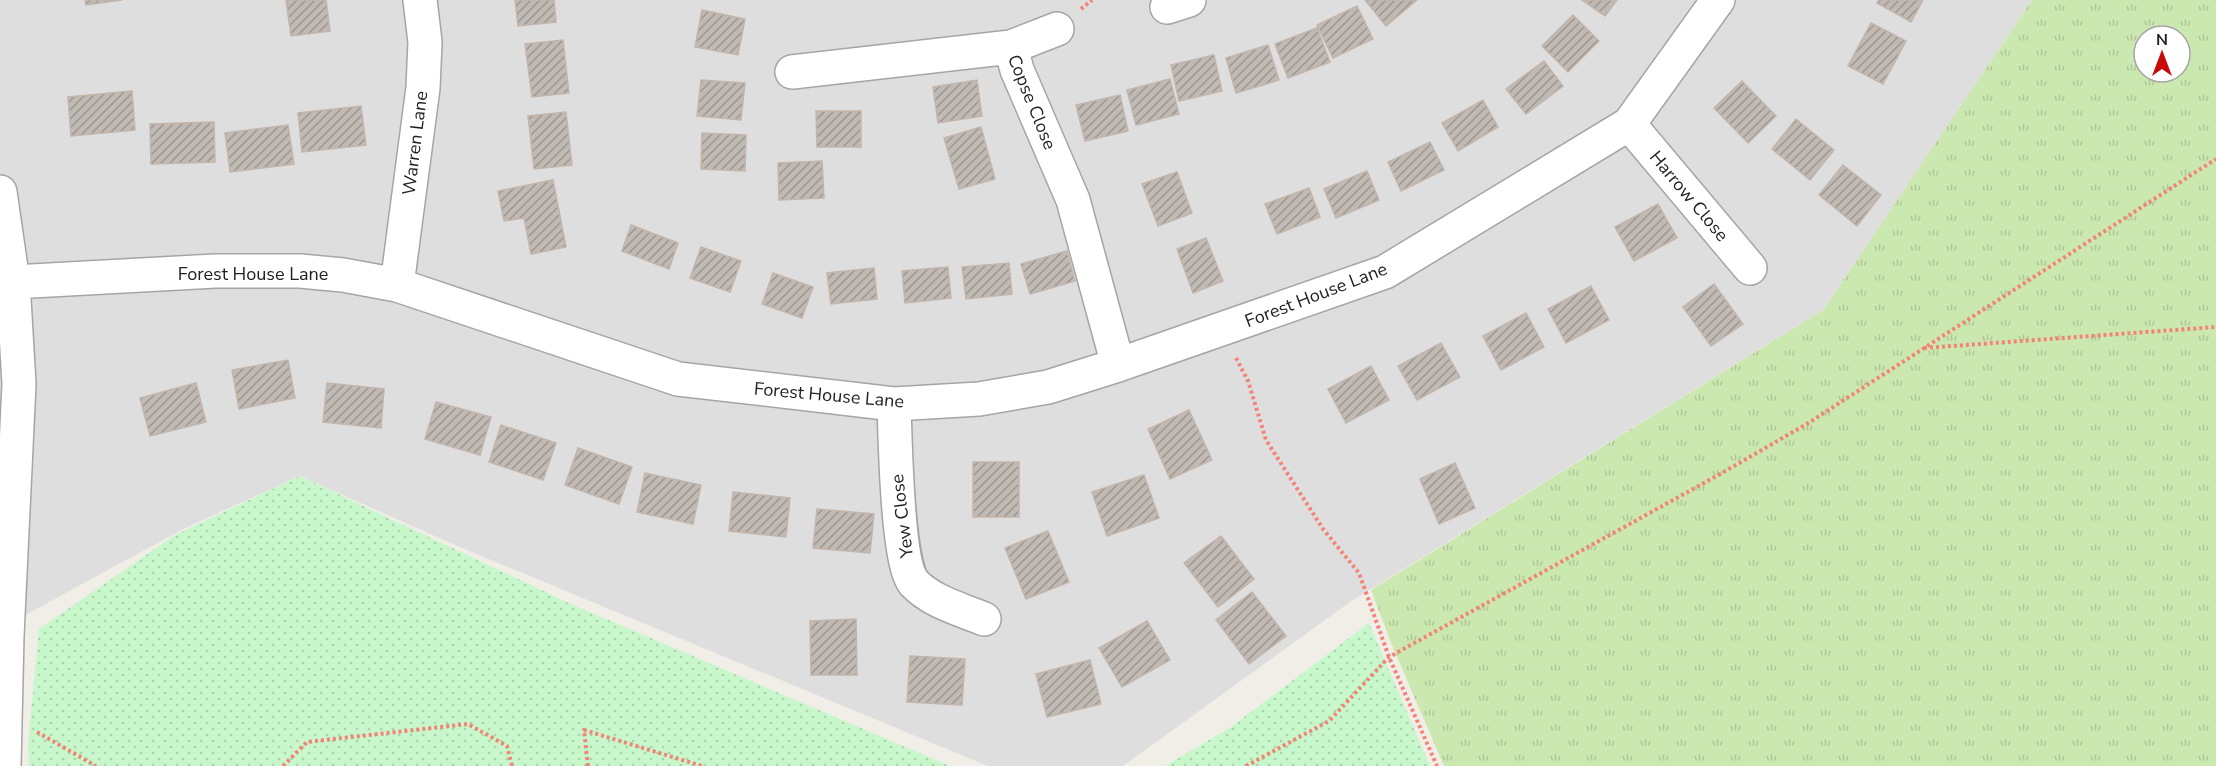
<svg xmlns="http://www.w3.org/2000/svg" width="2216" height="766" font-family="'Nunito Sans',sans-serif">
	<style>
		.residential { fill: #dfdede }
		.grass { fill: url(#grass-tufts); fill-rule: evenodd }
		.park { fill: url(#park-dots) }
		.building { fill: url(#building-hatch); stroke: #c2b5ab; stroke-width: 1.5 }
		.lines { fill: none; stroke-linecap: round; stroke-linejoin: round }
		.minor-casing { stroke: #a5a5a5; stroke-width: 36 }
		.path { stroke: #f38376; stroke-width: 4; stroke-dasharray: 3 3; stroke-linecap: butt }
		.minor { stroke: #fff; stroke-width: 33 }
		.labels { text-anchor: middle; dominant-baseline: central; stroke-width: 4.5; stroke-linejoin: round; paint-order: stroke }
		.street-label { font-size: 18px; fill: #212121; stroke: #fff }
	</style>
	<defs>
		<pattern id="grass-tufts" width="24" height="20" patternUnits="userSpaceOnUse" patternTransform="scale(1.5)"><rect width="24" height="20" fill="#cce8b1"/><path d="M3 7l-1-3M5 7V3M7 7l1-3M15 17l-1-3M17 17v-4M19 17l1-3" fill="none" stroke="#afc798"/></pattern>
		<pattern id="park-dots" width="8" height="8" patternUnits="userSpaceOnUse" patternTransform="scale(1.5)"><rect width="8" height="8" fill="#c8f7cc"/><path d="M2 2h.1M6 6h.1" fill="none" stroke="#acd3af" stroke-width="1.8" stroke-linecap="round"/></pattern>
		<pattern id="building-hatch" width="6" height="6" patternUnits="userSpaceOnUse" patternTransform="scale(1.5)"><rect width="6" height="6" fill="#c1bab4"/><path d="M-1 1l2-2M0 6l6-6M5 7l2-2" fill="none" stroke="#9c9792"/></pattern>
	</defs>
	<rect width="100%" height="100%" fill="#f1eee8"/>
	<!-- residential -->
	<path class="residential" d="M0 0H2032L1823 310 1350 602 1123 766H988L462 548 300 476 185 528 18 619 0 621Z"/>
	<!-- grass -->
	<path class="grass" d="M2032 0H2216V766H1444L1391 643 1371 590 1823 310ZM2144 36H2180V72H2144Z"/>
	<!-- park -->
	<path class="park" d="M300 476 571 604 950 766H29L28 743 39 629 175 535Z
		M1369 623 1430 766H1165L1231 727Z"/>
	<!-- building -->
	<path class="building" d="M85 0H122L86 5Z
		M286 0H326L330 31 291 36Z
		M515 0H554L556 22 518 26Z
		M1365 0H1417L1386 26Z
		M1582 0H1617L1605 16Z
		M1879 0H1923L1911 22 1877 3Z
		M1357 6 1373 39 1333 58 1317 25Z
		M702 10 745 19 738 55 695 47Z
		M1573 15 1599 41 1568 72 1542 46Z
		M1871 23 1906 41 1883 84 1848 66Z
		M1317 28 1330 62 1288 78 1275 44Z
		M563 40 569 93 532 97 525 44Z
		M1268 45 1279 80 1236 93 1226 58Z
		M1214 55 1222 91 1179 101 1171 65Z
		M1544 61 1563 86 1526 114 1506 89Z
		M1170 79 1179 114 1136 125 1127 90Z
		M701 80 745 83 741 120 697 116Z
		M977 80 982 116 938 123 933 87Z
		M1742 81 1776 116 1748 143 1714 108Z
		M132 91 135 130 71 136 68 97Z
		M1120 95 1128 131 1085 141 1076 105Z
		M1483 100 1498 127 1458 151 1442 123Z
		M361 106 366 145 302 152 298 113Z
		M816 111H861V147H817Z
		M566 112 572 165 534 169 528 116Z
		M1796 119 1834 150 1810 180 1772 149Z
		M214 122 215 162 151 164 150 124Z
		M288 125 294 164 230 172 225 133Z
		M981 127 995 179 959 189 944 138Z
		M702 133 746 135 745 171 701 169Z
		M1430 142 1444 170 1401 191 1388 162Z
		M822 161 824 198 779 200 778 163Z
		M1843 165 1881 195 1857 226 1819 195Z
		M1367 171 1379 200 1336 218 1324 189Z
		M1177 172 1192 213 1158 226 1142 184Z
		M553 180 566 247 531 254 524 218 504 221 498 191Z
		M1309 188 1320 217 1277 234 1265 204Z
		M1658 204 1677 238 1634 261 1615 227Z
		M631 225 678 243 669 269 622 251Z
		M1206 238 1223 281 1193 293 1177 249Z
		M701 247 741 261 730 292 690 278Z
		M1067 251 1075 281 1030 294 1021 264Z
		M1009 263 1012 294 966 299 962 267Z
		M948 267 951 298 905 303 902 271Z
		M874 268 877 299 831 304 827 273Z
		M773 273 813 287 802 318 762 304Z
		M1714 284 1743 324 1711 346 1683 307Z
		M1591 286 1609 320 1566 343 1548 309Z
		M1526 313 1544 347 1501 370 1483 336Z
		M1441 343 1460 377 1417 400 1398 366Z
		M288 360 295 398 239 409 232 370Z
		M1371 366 1389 400 1346 423 1328 389Z
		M196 383 206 422 150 436 140 398Z
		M327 383 384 389 381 428 323 422Z
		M436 402 491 417 480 455 425 439Z
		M1189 410 1212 460 1170 479 1148 429Z
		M501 425 556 443 543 480 489 462Z
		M578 448 632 467 619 504 565 485Z
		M973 462H1019V517H973Z
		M1455 463 1475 508 1439 524 1420 479Z
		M645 473 701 485 693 524 637 512Z
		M1144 475 1159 518 1107 536 1092 492Z
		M733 492 790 498 786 537 729 531Z
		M817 509 874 514 870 553 813 548Z
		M1048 531 1069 582 1026 599 1005 548Z
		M1221 536 1254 579 1218 607 1184 563Z
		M1252 592 1286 636 1249 664 1216 620Z
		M856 619 857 675H811L810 621Z
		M1147 621 1170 660 1122 687 1099 648Z
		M910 656 965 659 962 705 907 702Z
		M1090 660 1101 704 1047 717 1036 674Z"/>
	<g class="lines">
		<!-- minor casing -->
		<g class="minor-casing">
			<path id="minor" d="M1167 7 1189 0
				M1011 47 1057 29
				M792 72 1011 47 1017 70 1073 200 1118 365
				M1629 124 1750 268
				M0 192 13 282 19 384 7 636 4 766
				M13 282 215 271H300L343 275 397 285 678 379 894 404 979 399 1048 387 1118 365 1385 272 1629 124 1718 0
				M397 285 423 88 425 42 420 0
				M894 404C895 434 897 564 914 583 932 602 960 609 984 619"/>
		</g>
		<!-- path -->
		<path class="path" d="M1081 9 1092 0
			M1924 348 2216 327
			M1236 358 1248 381 1266 440 1323 529 1359 573 1389 657 1437 766
			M37 732 96 766
			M283 766 307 742 468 724 507 746 512 766
			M588 766 584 730 702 766
			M1246 766 1329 721 1389 657 1722 473 1810 422 2216 159"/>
		<!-- minor -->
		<use href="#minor" class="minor"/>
	</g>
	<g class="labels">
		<!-- street labels -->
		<g class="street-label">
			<text transform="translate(1032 102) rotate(68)">Copse Close</text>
			<text transform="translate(415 143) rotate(-83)">Warren Lane</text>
			<text transform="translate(1689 196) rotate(50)">Harrow Close</text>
			<text x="253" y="274">Forest House Lane</text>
			<text transform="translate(1316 295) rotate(-21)">Forest House Lane</text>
			<text transform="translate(829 395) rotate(5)">Forest House Lane</text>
			<text transform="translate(902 516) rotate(-97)">Yew Close</text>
		</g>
	</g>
	<!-- north arrow -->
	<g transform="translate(2162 54)"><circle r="28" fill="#ffffff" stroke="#a6a6a6" stroke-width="1.5"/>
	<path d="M0-4.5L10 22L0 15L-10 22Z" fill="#c80a0a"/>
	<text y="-9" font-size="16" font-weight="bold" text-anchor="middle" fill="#212121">N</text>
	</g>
</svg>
